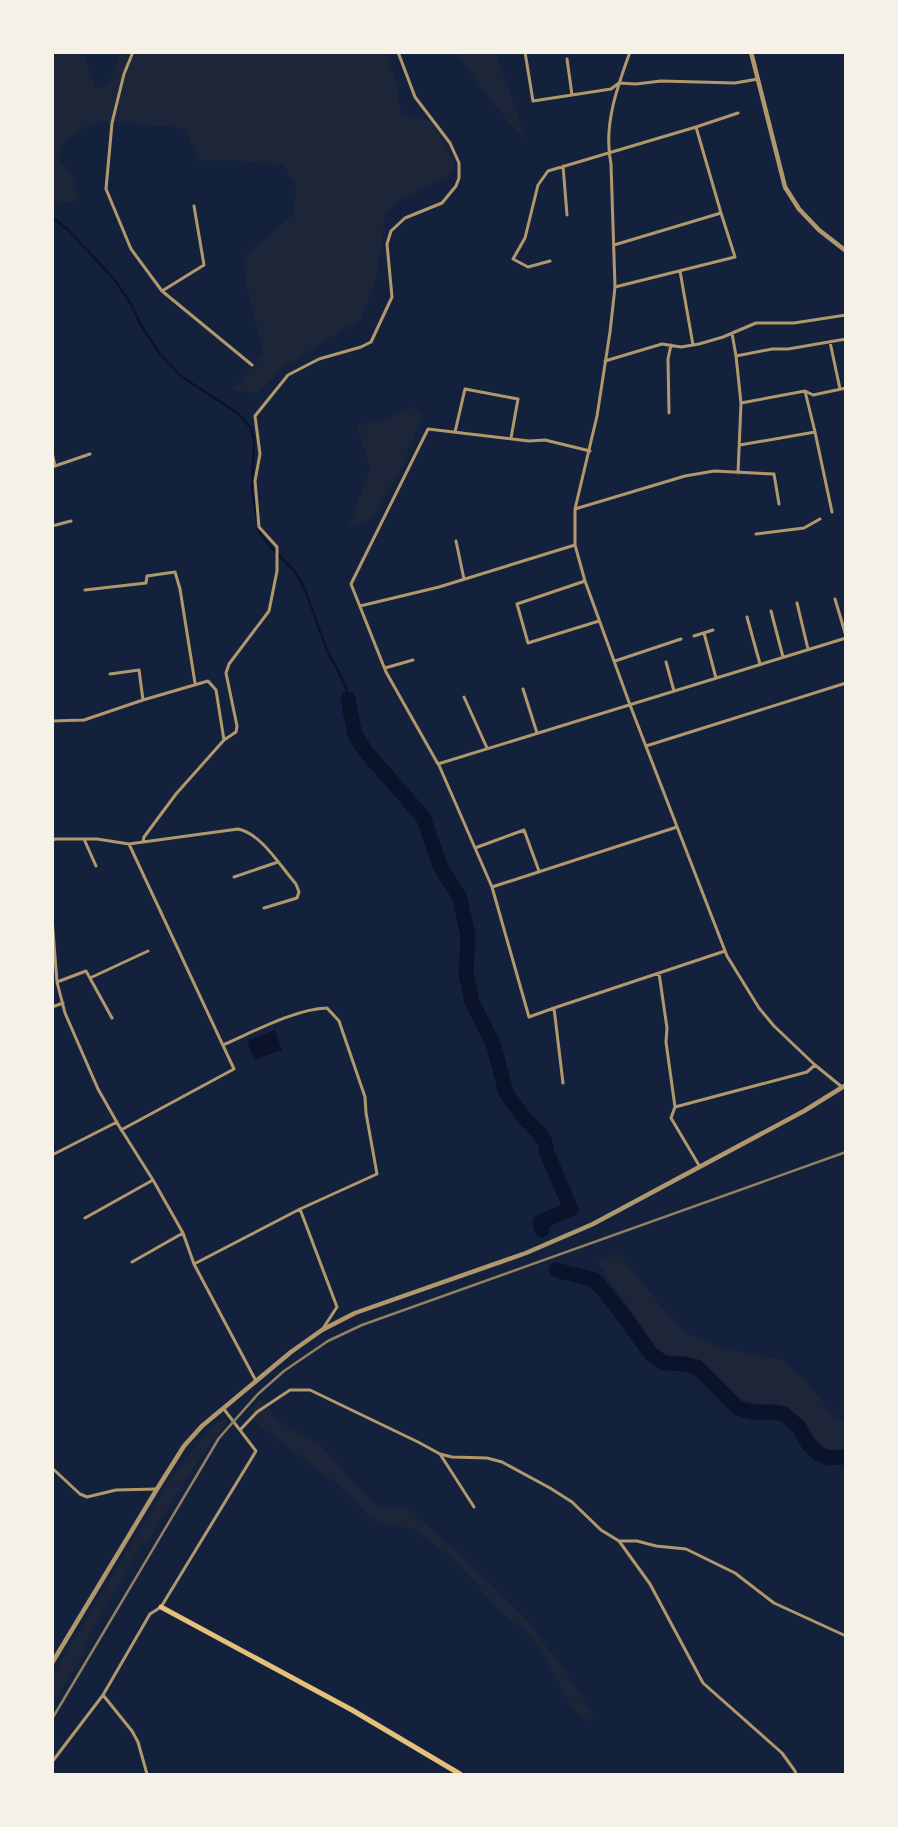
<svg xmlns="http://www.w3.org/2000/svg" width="898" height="1827" font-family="Signika,sans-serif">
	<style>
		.green { fill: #1d2539 }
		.water { fill: #0b132b }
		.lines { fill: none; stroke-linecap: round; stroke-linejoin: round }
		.stream { stroke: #0b132b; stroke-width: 2.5 }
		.river { stroke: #0b132b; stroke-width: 15 }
		.minor { stroke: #b1986c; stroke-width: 3 }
		.tertiary { stroke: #b1986c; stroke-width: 4.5 }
		.secondary { stroke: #e5c07b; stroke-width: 5 }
		.rail { stroke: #918062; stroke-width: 2.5 }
	</style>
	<rect width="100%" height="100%" fill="#14213d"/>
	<!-- green -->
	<path class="green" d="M52 53H84L96 89 109 84 121 53H386L396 83 401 114 431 121 456 164 448 176 398 200 386 213 375 284 361 319 281 368 258 394 232 389 264 354 245 279 244 258 294 213 296 186 283 165 226 160 199 161 187 134 183 128 98 121 75 133 63 144 56 156C67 169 81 183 75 202L54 204 52 202Z
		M455 53H496L526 138 509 123Z
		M410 407 423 414 400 472 371 519 349 527 370 468 357 426 388 418Z
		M618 1253 683 1332 728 1350 781 1359 806 1381 834 1417 845 1422V1449L829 1451 804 1428 773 1406 734 1399 706 1376 676 1358 660 1353 598 1263Z
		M262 1398 274 1419 320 1444 348 1477 380 1509 404 1505 464 1558 528 1621 567 1674 593 1714 591 1721 579 1715 568 1700 541 1651 523 1627 514 1623 500 1611 454 1559 412 1528 388 1526 370 1518 347 1492 259 1425 251 1410Z
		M225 1420 227 1421 194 1467 147 1543 143 1542 83 1646 86 1649 53 1705V1674L165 1489 185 1459 217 1422Z"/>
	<!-- water -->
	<path class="water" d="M275 1030 282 1050 254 1060 247 1041Z"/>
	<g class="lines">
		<!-- stream -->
		<path class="stream" d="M52 217 69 231 114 279 131 304 141 325 160 354 182 377 236 412 251 428 254 441 252 490 257 519
			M258 527C260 541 290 563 299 578 311 600 317 626 327 650 335 666 346 681 348 699"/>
		<!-- river -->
		<path class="river" d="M348 699 355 735 367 753 423 817 441 868 459 896 468 935 466 974 472 1002 494 1046 506 1093 525 1119 540 1134 545 1142 547 1153 571 1209 540 1222 542 1230
			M556 1270 595 1280 620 1311 651 1354 664 1363 685 1364 697 1367 738 1408 752 1412H773L784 1414 799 1427 809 1445 819 1454 828 1458 846 1457"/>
		<!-- minor -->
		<path class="minor" d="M133 52 124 74 112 123 106 189 131 249 162 291 204 265 194 206
			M525 52 533 101 611 89 619 83 636 84 661 81 735 83 758 79
			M630 52C617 88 603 126 611 164L615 287 610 332 597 416 575 509V545L585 581 630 705 727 956 759 1008 774 1026 815 1065 842 1087
			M567 59 572 95
			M696 127 738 113
			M563 166 567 215
			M614 245 721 213 735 257 615 287
			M550 261 528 267 513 259 525 238 538 185 548 171 696 127 721 213
			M680 271 693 345
			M162 291 252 365
			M732 333 736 356
			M830 342 840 389
			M605 361 662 344 681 347 699 344 723 337 756 323H794L846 315
			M741 403 805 391 813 395 846 388
			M669 413 668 359 671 345
			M455 432 465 389 518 399 511 438
			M815 432 832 512
			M740 445 815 432 805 391
			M590 451 545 440 529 441 428 429 351 584 386 672 438 764 846 638
			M52 452 55 466
			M52 467 90 454
			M738 473 741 403 736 356 772 349H788L846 339
			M575 509 685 476 714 471 774 474 779 504
			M52 526 71 521
			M756 534 804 528 820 519
			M456 541 464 579
			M585 581 517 604 528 643 599 621
			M85 590 146 583 147 576 175 572 180 589 195 683
			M835 599 846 636
			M797 603 808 649
			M360 606 439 587 575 545
			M771 611 783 657
			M747 617 760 664
			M704 633 716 678
			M694 636 713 630
			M615 661 681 639
			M666 662 674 691
			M385 668 413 660
			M110 674 139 670 143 700
			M523 689 537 733
			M464 697 487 748
			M52 721 84 720 143 700 208 681 216 690 224 740
			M646 746 846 683
			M438 763 492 887
			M84 839 96 866
			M52 841 55 839H97L129 844 143 842 144 837 176 794 224 740 236 732 237 726 226 673 229 664 269 611 277 571V547L259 527 255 481 260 454 255 416 288 375 319 359 361 347 371 342 392 297 387 244 391 231 405 218 442 203 456 186 459 178V163L450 143 415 97 398 52
			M143 842 238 829C262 834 280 866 296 884L299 892 297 898 264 908
			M475 848 524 830 539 871
			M234 877 278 862
			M52 918 57 982 65 1013 98 1089 119 1126 153 1180 183 1233 194 1264 256 1381
			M659 973 667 1028 666 1042 675 1107 671 1118 700 1167
			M90 978 148 951
			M57 982 86 971 112 1018
			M52 1007 63 1003
			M554 1008 529 1017 492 887 677 827
			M223 1045C253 1032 295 1009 327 1008L339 1021 365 1097 366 1113 377 1174 300 1209
			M563 1083 554 1008 725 951
			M675 1107 807 1072 815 1065
			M121 1130 234 1069 129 844
			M52 1155 117 1122
			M85 1218 153 1180
			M132 1262 183 1233
			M194 1264 300 1209 337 1307 322 1330
			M240 1430 257 1412 290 1390H310L418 1442 440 1454 452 1457 487 1458 502 1462 550 1488 572 1502 601 1530 619 1541 650 1584 703 1683 782 1753 795 1771 796 1774
			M440 1454 474 1507
			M52 1468 80 1494 87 1497 116 1490 157 1489
			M620 1541H637L656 1546 686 1549 735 1573 774 1603 846 1636
			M103 1695 132 1731 138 1742 147 1774
			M52 1762 103 1695 150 1614 161 1607 256 1451 223 1408"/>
		<!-- tertiary -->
		<path class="tertiary" d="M751 52 785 187 799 209 819 230 846 251
			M52 1663 157 1489 184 1446 202 1426 291 1352 322 1330 355 1313 526 1253 593 1224 804 1111 846 1085"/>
		<!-- secondary -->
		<path class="secondary" d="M161 1607 352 1710 460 1774"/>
		<!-- rail -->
		<path class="rail" d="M52 1719 219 1438 258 1394 284 1371 328 1341 362 1325 846 1152"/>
	</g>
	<!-- border -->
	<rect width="898" height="1827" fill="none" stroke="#f6f1e7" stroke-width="108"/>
</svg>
